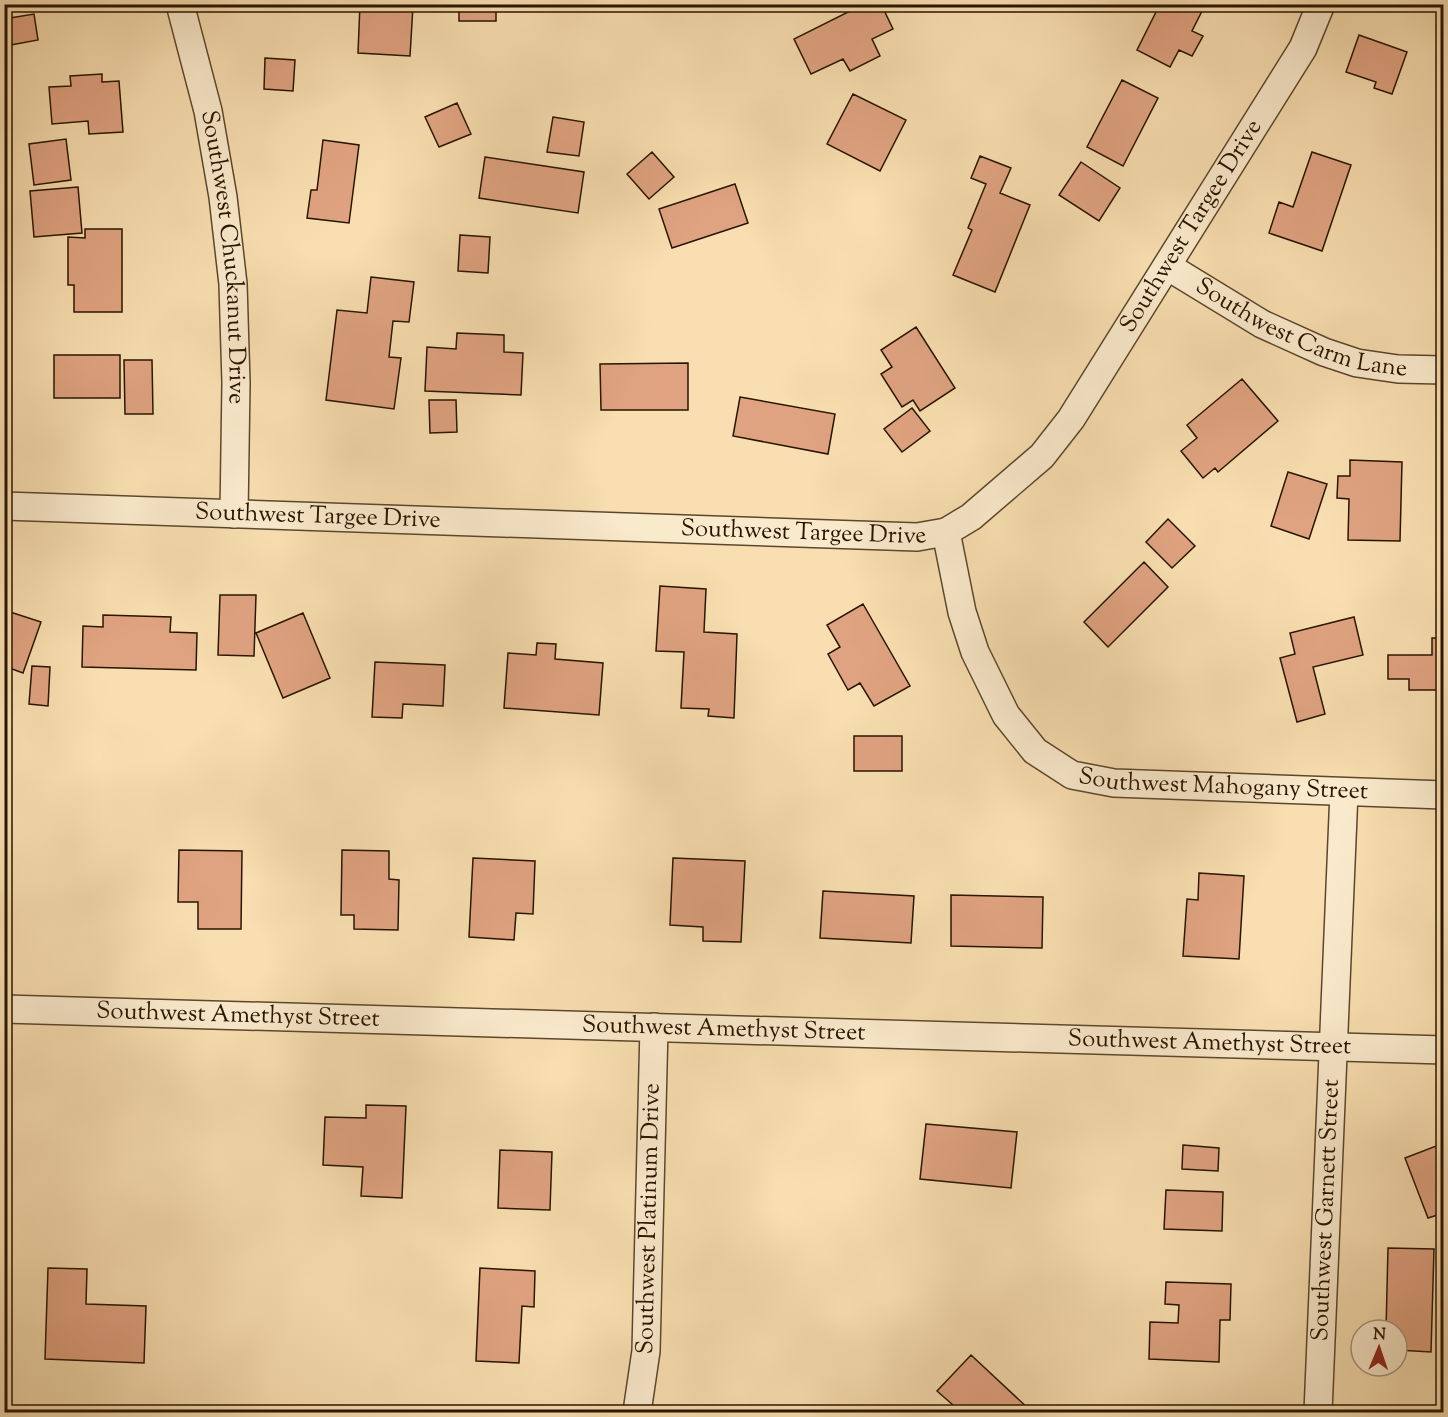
<svg xmlns="http://www.w3.org/2000/svg" width="1448" height="1417" font-family="'Sorts Mill Goudy',serif">
	<style>
		.building { fill: #e0a381; stroke: #281501; stroke-width: 1.5 }
		.lines { fill: none; stroke-linecap: round; stroke-linejoin: round }
		.minor-casing { stroke: #5c472d; stroke-width: 30 }
		.minor { stroke: #faeacc; stroke-width: 27 }
		.labels { text-anchor: middle; dominant-baseline: central; stroke-width: 6; stroke-linejoin: round; paint-order: stroke }
		.street-label { font-size: 24px; fill: #281501; stroke: #faeacc }
	</style>
	<rect width="100%" height="100%" fill="#f8deb0"/>
	<filter id="stains"><feTurbulence type="fractalNoise" baseFrequency=".00333" numOctaves="4"/><feColorMatrix values="0 0 0 0 .2 0 0 0 0 .09 0 0 0 0 .02 0 0 0 .5 -.17"/></filter>
	<radialGradient id="worn" r=".72"><stop offset=".6" stop-color="#630" stop-opacity="0"/><stop offset="1" stop-color="#630" stop-opacity=".3"/></radialGradient>
	<!-- building -->
	<path class="building" d="M360 4 413 6 410 56 358 53Z
		M459 4H496V21H459Z
		M864 4H881L893 29 872 39 880 56 850 71 843 59 811 74 794 39Z
		M1160 4H1194L1203 9 1192 31 1203 36 1192 56 1179 50 1170 67 1137 50Z
		M34 14 38 40 5 46 4 19Z
		M1359 35 1407 52 1392 94 1374 88 1376 82 1346 72Z
		M265 58 295 60 293 91 264 89Z
		M102 74V82L119 81 123 132 89 134 88 121 52 124 49 87 71 86 70 76Z
		M1122 80 1158 98 1123 166 1087 147Z
		M853 94 906 120 880 171 827 144Z
		M457 103 471 134 439 147 425 117Z
		M553 117 584 122 579 156 547 152Z
		M66 139 71 180 34 185 29 144Z
		M323 140 359 145 349 223 307 218 311 190H317Z
		M652 152 674 177 649 199 627 174Z
		M1312 152 1351 165 1322 251 1269 233 1279 202 1293 207Z
		M980 156 1011 168 1000 193 1030 205 995 292 953 275 972 230 968 228 986 184 971 178Z
		M485 157 584 172 578 213 479 198Z
		M1081 162 1120 188 1099 221 1059 195Z
		M735 184 748 223 672 248 659 209Z
		M78 187 82 233 34 237 30 191Z
		M85 229H122V312H74V285H68V237L85 238Z
		M460 235 490 237 488 273 458 271Z
		M371 277 414 282 409 322 393 321 389 357 401 358 394 409 326 400 337 310 367 313Z
		M916 327 955 388 920 411 913 400 902 407 881 374 892 367 881 350Z
		M457 333 504 335V352L523 353 521 395 425 391 427 347 456 349Z
		M54 355H120V398H54Z
		M124 360H152L153 414H125Z
		M688 363V410H601L600 364Z
		M1242 379 1278 421 1218 472 1215 468 1203 478 1181 451 1197 438 1187 425Z
		M740 397 835 414 828 454 733 436Z
		M429 400H456L457 432 430 433Z
		M912 408 930 431 902 452 884 429Z
		M1350 460 1402 462 1400 541 1348 540 1349 499 1337 498 1338 476H1350Z
		M1288 472 1327 484 1309 539 1271 526Z
		M1168 519 1195 546 1172 568 1146 542Z
		M1144 562 1168 587 1108 647 1084 622Z
		M660 586 706 589 704 632 737 634 734 718 708 716 709 709 681 708 684 652 656 651Z
		M220 595H256L254 656 218 655Z
		M863 604 910 686 874 706 860 683 848 690 828 654 840 647 827 625Z
		M4 610 41 622 23 673 4 666Z
		M303 613 330 678 283 698 256 633Z
		M103 615 171 617 170 632 197 633 196 670 82 667 83 626 103 627Z
		M1354 617 1363 655 1313 667 1325 714 1297 722 1280 658 1295 654 1290 633Z
		M1432 638H1444V690H1409V679H1388V655H1432Z
		M537 643 556 644 555 659 603 663 599 715 504 708 508 653 536 655Z
		M375 662 445 665 443 706 403 704 402 718 372 717Z
		M32 666 50 667 48 706 29 704Z
		M854 736H902V771H854Z
		M179 850 242 851 241 929H198V902H178Z
		M342 850 389 851V879L399 880 398 930 354 929V915H341Z
		M473 858 535 861 533 914 516 913 514 940 469 937Z
		M673 858 745 861 741 942 703 941V927L670 925Z
		M1199 873 1244 876 1239 959 1183 956 1187 899 1198 900Z
		M823 891 914 896 911 943 820 938Z
		M951 895 1043 897 1042 948 951 946Z
		M366 1105 406 1106 402 1198 361 1196 363 1167 323 1165 325 1117 366 1118Z
		M926 1124 1017 1132 1011 1188 920 1179Z
		M1444 1143V1213L1428 1218 1405 1158Z
		M1183 1145 1219 1148 1218 1171 1182 1169Z
		M500 1150 552 1152 550 1210 498 1208Z
		M1166 1190 1223 1192 1222 1231 1164 1229Z
		M1388 1248 1434 1249 1431 1352 1397 1350V1330H1386Z
		M48 1268 87 1269 86 1304 146 1306 144 1363 45 1359Z
		M480 1268 535 1271 534 1307 522 1306 519 1363 476 1361Z
		M1166 1282 1231 1284 1230 1320H1220L1219 1362 1149 1359 1150 1322 1178 1323 1179 1305 1165 1304Z
		M971 1355 1031 1411 1030 1412H961L937 1391Z"/>
	<g class="lines">
		<!-- minor casing -->
		<g class="minor-casing">
			<g id="minor">
				<path id="s1" d="M180 4 208 111 223 197 233 284 236 383 234 514"/>
				<path id="s2" d="M1167 266 1262 324 1324 352 1357 363 1398 369 1444 370"/>
				<path id="s3" d="M4 506 917 537 946 532 971 517 1042 456 1071 419 1303 48 1321 4"/>
				<path id="s4" d="M946 532 962 612 975 652 1006 715 1035 751 1072 775 1114 783 1444 795"/>
				<path id="s5" d="M4 1009 1444 1050"/>
				<path id="s6" d="M637 1412 646 1351 654 1027"/>
				<path id="s7" d="M1318 1412 1344 792"/>
			</g>
		</g>
		<!-- minor -->
		<use href="#minor" class="minor"/>
	</g>
	<g class="labels">
		<!-- street labels -->
		<g class="street-label">
			<text stroke="none"><textPath href="#s3" startOffset="1340">Southwest Targee Drive</textPath></text>
			<text stroke="none"><textPath href="#s1" startOffset="258">Southwest Chuckanut Drive</textPath></text>
			<text stroke="none"><textPath href="#s2" startOffset="150">Southwest Carm Lane</textPath></text>
			<text stroke="none"><textPath href="#s3" startOffset="314">Southwest Targee Drive</textPath></text>
			<text stroke="none"><textPath href="#s3" startOffset="800">Southwest Targee Drive</textPath></text>
			<text stroke="none"><textPath href="#s4" startOffset="436">Southwest Mahogany Street</textPath></text>
			<text stroke="none"><textPath href="#s5" startOffset="234">Southwest Amethyst Street</textPath></text>
			<text stroke="none"><textPath href="#s5" startOffset="720">Southwest Amethyst Street</textPath></text>
			<text stroke="none"><textPath href="#s5" startOffset="1206">Southwest Amethyst Street</textPath></text>
			<text stroke="none"><textPath href="#s7" startOffset="202">Southwest Garnett Street</textPath></text>
			<text stroke="none"><textPath href="#s6" startOffset="194">Southwest Platinum Drive</textPath></text>
		</g>
	</g>
	<!-- margin -->
	<rect width="1448" height="1417" fill="none" stroke="#f8deb0" stroke-width="24"/>
	<rect x="6" y="6" width="1436" height="1405" fill="none" stroke="#281501" stroke-width="3"/>
	<rect x="12" y="12" width="1424" height="1393" fill="none" stroke="#281501" stroke-width="1.5"/>
	<!-- north arrow -->
	<g transform="translate(1379 1348) rotate(2)"><circle r="28" fill="#faeacc" stroke="#a6957b" stroke-width="1.5"/>
	<path d="M0-4.5L10 22L0 15L-10 22Z" fill="#8f2418"/>
	<text y="-9" font-size="16" font-weight="bold" text-anchor="middle" fill="#281501">N</text>
	</g>
	<rect width="100%" height="100%" filter="url(#stains)"/>
	<rect width="100%" height="100%" fill="url(#worn)"/>
</svg>
